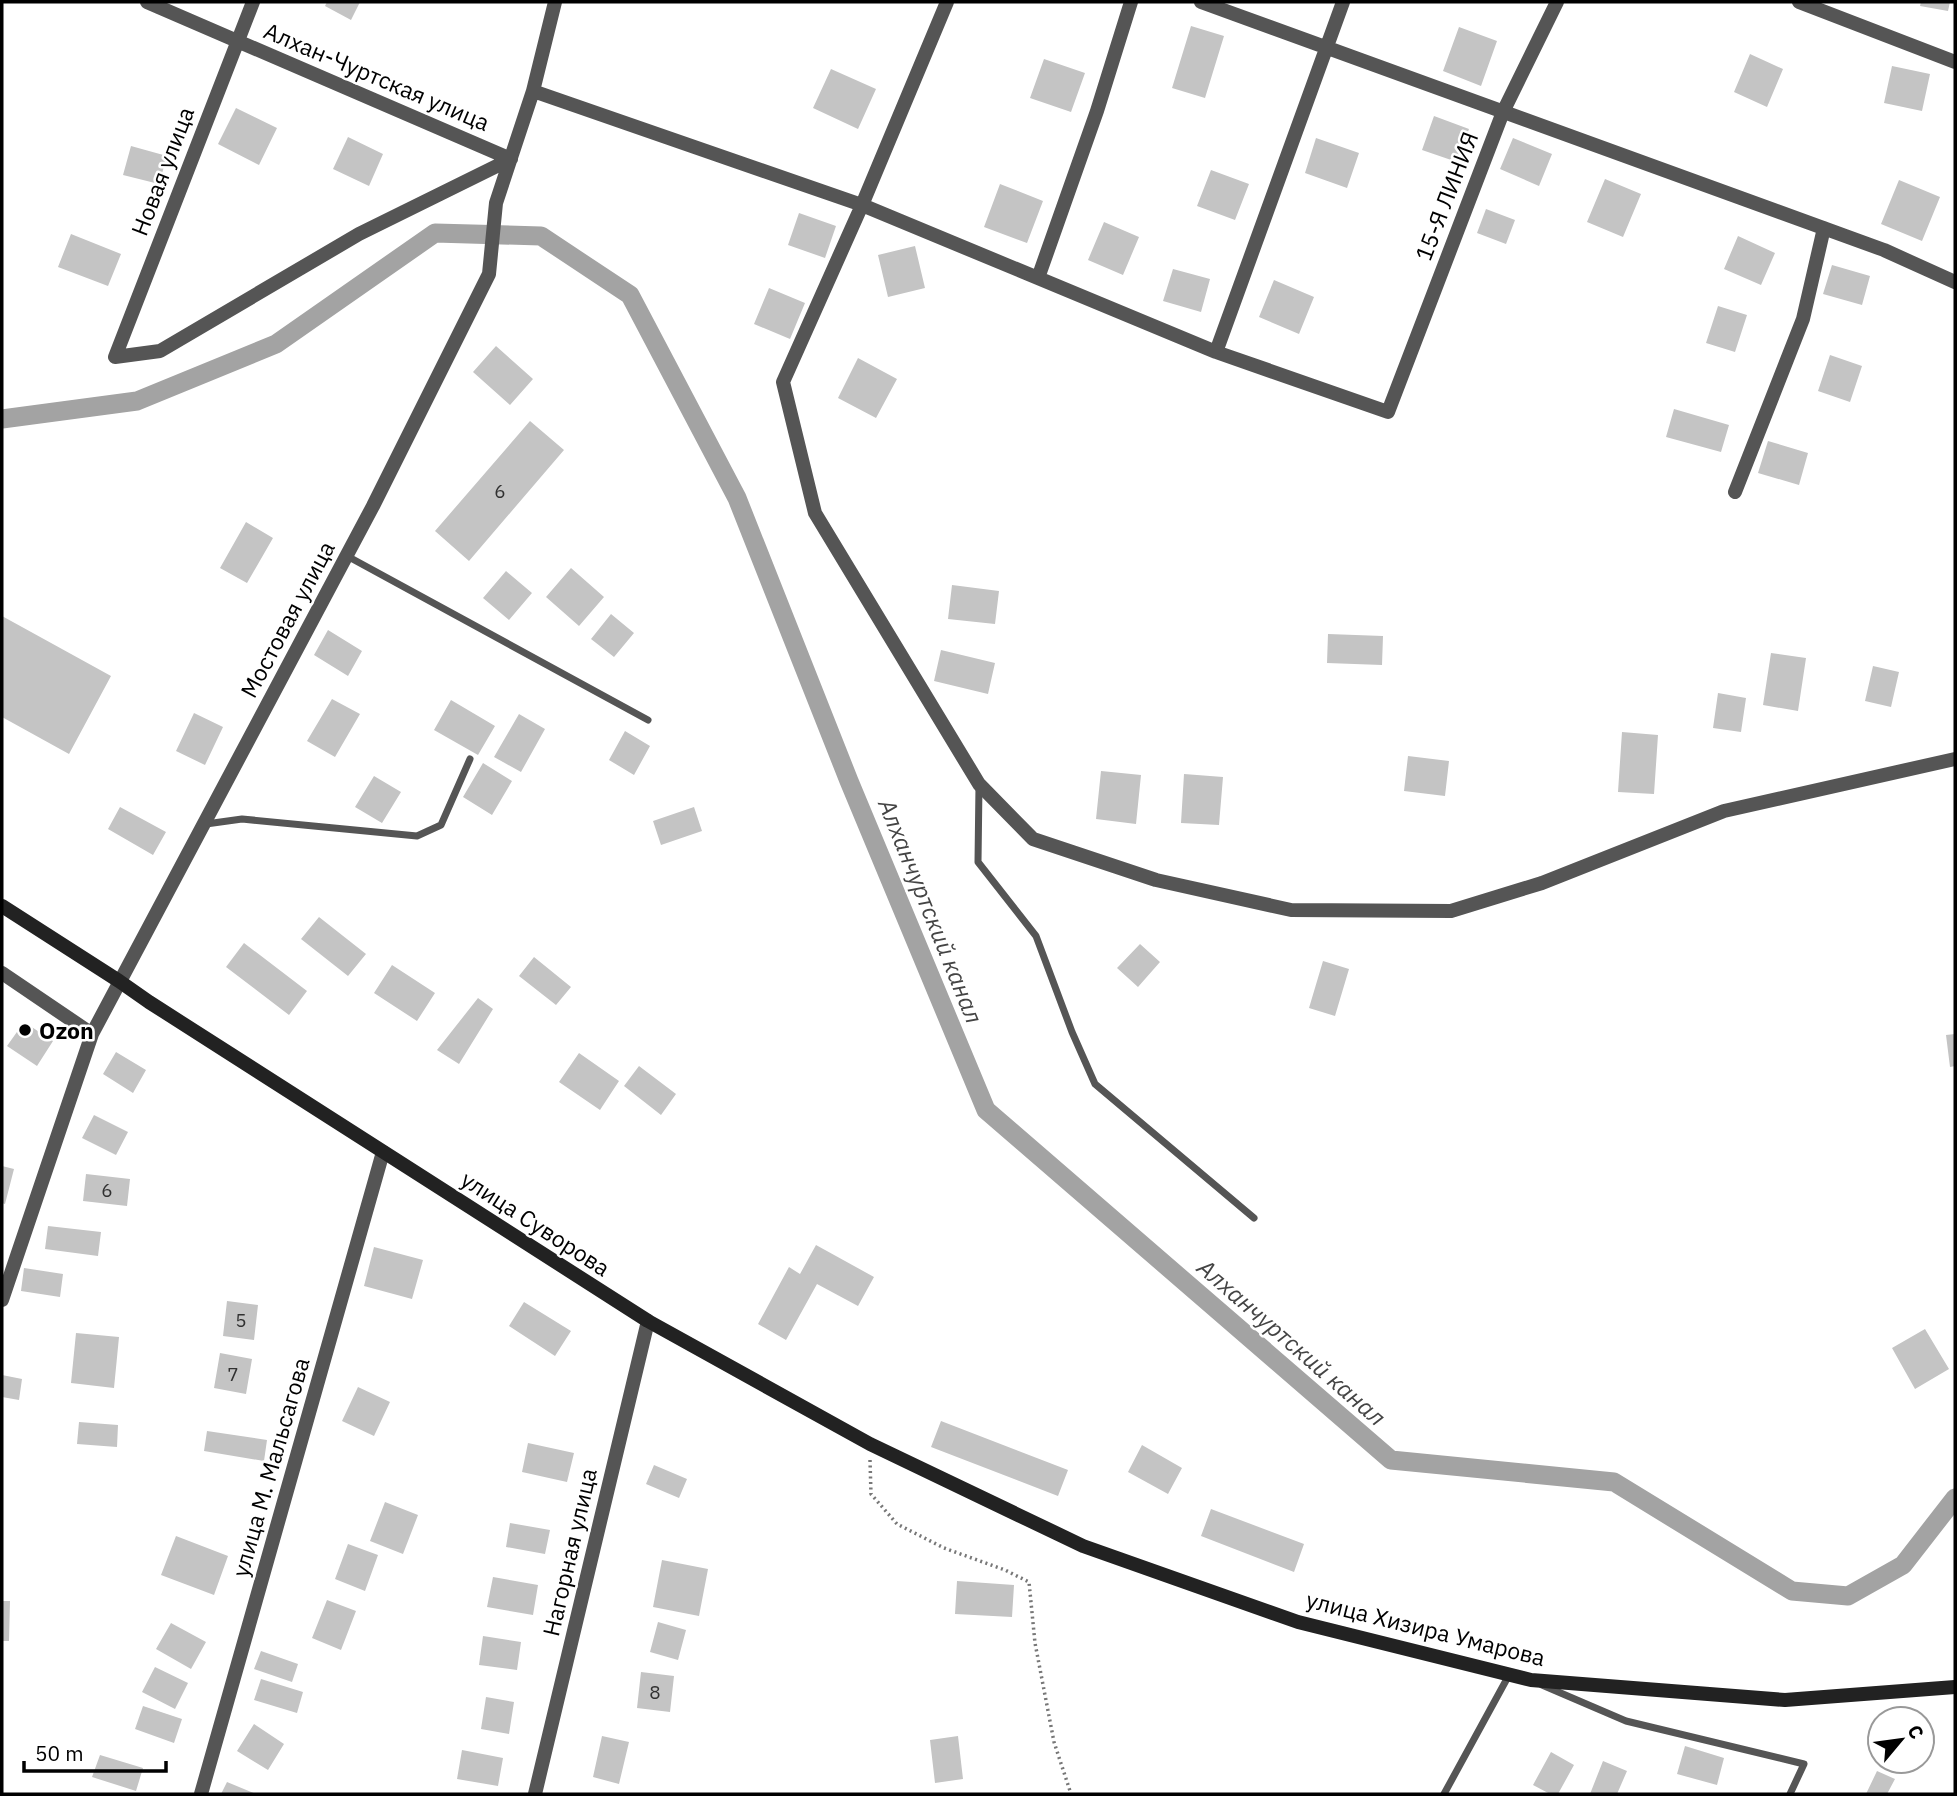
<svg xmlns="http://www.w3.org/2000/svg" width="1957" height="1796" font-family="'IBM Plex Sans',sans-serif">
	<style>
		.lines { fill: none; stroke-linecap: round; stroke-linejoin: round }
		.canal { stroke: #a3a3a3; stroke-width: 19 }
		.building { fill: #c4c4c4 }
		.path { stroke: #777; stroke-width: 3.5; stroke-dasharray: 2 3.5; stroke-linecap: butt }
		.lane { stroke: #555; stroke-width: 7 }
		.street { stroke: #555; stroke-width: 14 }
		.secondary { stroke: #222; stroke-width: 14 }
		.poi-dot { fill: #000; stroke: #fff; stroke-width: 2.5 }
		.labels { text-anchor: middle; dominant-baseline: central; stroke-width: 5; stroke-linejoin: round; paint-order: stroke }
		.number-label { font-size: 19px; fill: #313131 }
		.street-label { font-size: 23px; fill: #000; stroke: #fff }
		.poi-label { font-size: 23px; font-weight: bold; fill: #000; stroke: #fff; text-anchor: start }
		.water-label { font-size: 24px; font-style: italic; fill: #444; stroke: #fff }
	</style>
	<rect width="100%" height="100%" fill="#fff"/>
	<g class="lines">
		<!-- canal -->
		<path class="canal" d="M2 419 137 401 276 344 435 233 541 236 630 295 737 498 849 781 986 1110 1391 1460 1614 1482 1792 1591 1848 1596 1903 1565 1955 1498"/>
	</g>
	<!-- building -->
	<path class="building" d="M327 2H360L351 20 325 6Z
		M1921 2H1950L1948 11 1920 6Z
		M1191 26 1224 36 1205 98 1172 88Z
		M1459 27 1497 41 1481 86 1443 71Z
		M1750 54 1783 69 1767 107 1734 92Z
		M1044 59 1085 73 1071 112 1030 98Z
		M1892 66 1930 74 1922 111 1884 103Z
		M831 69 876 89 858 129 813 108Z
		M236 108 277 128 259 165 218 144Z
		M1434 116 1469 129 1457 162 1422 150Z
		M348 137 383 154 369 186 333 169Z
		M1316 138 1359 153 1347 188 1305 173Z
		M1513 138 1552 154 1539 186 1500 169Z
		M131 146 167 156 159 184 123 175Z
		M1211 170 1249 184 1235 220 1197 206Z
		M1605 179 1641 194 1623 237 1587 222Z
		M1899 180 1940 197 1922 241 1881 224Z
		M1000 184 1043 201 1027 243 984 227Z
		M1486 209 1515 220 1506 244 1477 233Z
		M799 213 836 226 825 258 788 245Z
		M1104 222 1139 237 1123 275 1088 260Z
		M71 234 121 254 108 286 58 267Z
		M1738 236 1775 253 1761 285 1724 269Z
		M915 246 925 288 888 297 878 255Z
		M1832 265 1870 276 1862 305 1823 294Z
		M1173 269 1210 279 1201 312 1163 301Z
		M1274 280 1314 297 1299 334 1259 317Z
		M769 288 805 303 790 339 754 324Z
		M1718 306 1747 315 1735 352 1706 343Z
		M496 346 533 379 510 405 473 372Z
		M1830 355 1862 366 1850 402 1818 391Z
		M858 358 897 379 876 418 838 398Z
		M1674 409 1729 425 1721 452 1666 437Z
		M530 421 564 450 469 561 435 531Z
		M1768 441 1808 453 1799 485 1758 473Z
		M246 522 273 538 247 583 220 568Z
		M571 568 604 597 579 626 546 597Z
		M506 571 532 593 509 620 483 598Z
		M952 585 999 591 995 624 948 619Z
		M611 614 634 633 614 657 591 639Z
		M2 616 111 676 69 754 2 717Z
		M328 630 362 651 348 676 314 655Z
		M1328 634 1383 636 1382 665 1327 663Z
		M941 650 995 663 988 694 934 681Z
		M1771 653 1806 658 1798 711 1763 705Z
		M1873 666 1899 672 1891 707 1865 701Z
		M1718 693 1746 698 1741 732 1713 728Z
		M332 699 360 714 335 757 307 741Z
		M451 700 495 726 478 755 434 730Z
		M194 713 223 727 205 765 176 751Z
		M519 714 545 729 521 772 494 757Z
		M625 731 650 746 634 775 609 760Z
		M1622 732 1658 735 1654 794 1618 792Z
		M1408 756 1449 761 1445 796 1404 791Z
		M483 763 512 781 492 815 463 797Z
		M1101 771 1141 775 1136 824 1096 819Z
		M1184 774 1223 777 1219 825 1181 823Z
		M374 776 401 792 382 823 355 807Z
		M120 807 166 832 153 855 108 829Z
		M694 807 702 831 661 845 653 821Z
		M319 917 366 954 348 976 301 939Z
		M244 943 307 991 289 1015 226 967Z
		M1140 944 1160 962 1138 987 1117 968Z
		M534 957 571 987 556 1005 519 976Z
		M1323 961 1349 969 1335 1016 1309 1008Z
		M392 965 435 993 417 1021 374 993Z
		M478 998 493 1009 459 1064 437 1050Z
		M24 1022 53 1041 37 1066 7 1046Z
		M1955 1034V1066L1950 1067 1946 1035Z
		M116 1052 146 1070 133 1093 103 1074Z
		M579 1053 619 1081 600 1110 559 1082Z
		M639 1066 676 1094 661 1115 624 1086Z
		M94 1115 128 1132 116 1155 82 1138Z
		M2 1166 14 1169 5 1204 2 1203Z
		M86 1174 130 1179 127 1206 83 1201Z
		M48 1226 101 1232 98 1256 45 1249Z
		M816 1245 874 1277 858 1306 817 1284 786 1340 758 1324 789 1267 800 1274Z
		M374 1247 423 1260 412 1299 364 1286Z
		M24 1268 63 1274 60 1297 21 1291Z
		M227 1301 258 1305 254 1340 223 1336Z
		M524 1302 571 1331 555 1356 509 1326Z
		M1925 1329 1949 1369 1915 1389 1892 1348Z
		M76 1333 119 1337 114 1388 71 1383Z
		M220 1353 252 1359 246 1394 214 1388Z
		M2 1375 22 1379 19 1400 2 1397Z
		M358 1387 390 1402 374 1436 342 1421Z
		M941 1421 1068 1470 1058 1496 931 1447Z
		M79 1422 118 1425 117 1447 77 1444Z
		M207 1431 267 1440 264 1461 204 1451Z
		M528 1443 574 1453 567 1482 522 1472Z
		M1142 1445 1182 1468 1168 1494 1128 1472Z
		M654 1465 687 1479 679 1498 646 1484Z
		M385 1502 418 1515 403 1554 370 1541Z
		M1211 1509 1304 1544 1294 1572 1201 1536Z
		M510 1523 550 1530 545 1554 506 1547Z
		M176 1536 228 1556 214 1595 161 1575Z
		M348 1544 378 1555 365 1591 335 1579Z
		M662 1560 708 1569 699 1616 653 1607Z
		M493 1577 538 1585 533 1615 487 1607Z
		M957 1581 1014 1585 1012 1617 955 1614Z
		M327 1600 356 1611 341 1650 312 1638Z
		M2 1601H10L9 1641H2Z
		M658 1622 686 1630 678 1660 650 1652Z
		M171 1623 206 1642 191 1669 156 1649Z
		M483 1636 521 1642 517 1670 479 1665Z
		M261 1651 298 1664 292 1682 254 1669Z
		M155 1667 188 1683 175 1709 142 1692Z
		M641 1672 674 1676 670 1712 637 1708Z
		M261 1679 303 1692 297 1713 254 1700Z
		M486 1697 514 1702 509 1734 481 1729Z
		M143 1706 182 1719 174 1743 135 1729Z
		M254 1724 284 1744 268 1770 237 1751Z
		M602 1736 629 1742 619 1784 593 1777Z
		M958 1736 963 1779 935 1783 930 1740Z
		M1685 1746 1724 1758 1717 1785 1677 1774Z
		M462 1750 503 1758 498 1786 457 1779Z
		M1551 1752 1574 1765 1558 1794H1550L1533 1785Z
		M100 1755 143 1768 136 1791 92 1777Z
		M1603 1761 1627 1771 1617 1794H1590Z
		M1877 1771 1895 1779 1887 1794H1866Z
		M227 1782 256 1794H221Z"/>
	<g class="lines">
		<!-- path -->
		<path class="path" d="M870 1460 871 1494 897 1524 944 1548 1005 1570 1029 1582 1035 1643 1054 1742 1071 1794"/>
		<!-- lane -->
		<path class="lane" d="M347 556 648 720
			M979 785 978 862 1036 936 1072 1032 1095 1084 1254 1218
			M206 824 242 819 417 836 441 825 470 759
			M1542 1685 1626 1721 1804 1764 1790 1794
			M1444 1794 1509 1675"/>
		<!-- street -->
		<path class="street" d="M147 2 511 159
			M253 2 115 357 160 351 359 234 511 159
			M947 2 862 205 783 382 815 513 979 784 1033 839 1156 880 1291 910 1451 911 1542 883 1724 811 1955 759
			M1201 2 1884 250 1955 282
			M1799 2 1955 62
			M533 91 862 205 1216 352 1388 412 1503 112 1557 2
			M1038 278 1097 111 1131 2
			M1216 352 1343 2
			M1735 492 1803 319 1824 228
			M2 973 92 1034
			M2 1300 92 1034 373 506 489 274 496 203 533 91 555 2
			M201 1794 383 1152
			M535 1794 648 1321"/>
		<!-- secondary -->
		<path class="secondary" d="M2 906 119 981 149 1002 648 1321 870 1444 1083 1546 1298 1622 1531 1680 1785 1700 1955 1687"/>
	</g>
	<!-- markers -->
	<circle class="poi-dot" cx="25" cy="1030" r="7"/>
	<g class="labels">
		<!-- number labels -->
		<g class="number-label">
			<text x="500" y="491">6</text>
			<text x="107" y="1190">6</text>
			<text x="241" y="1320">5</text>
			<text x="233" y="1374">7</text>
			<text x="655" y="1692">8</text>
		</g>
		<!-- street labels -->
		<g class="street-label">
			<text transform="translate(377 76) rotate(23)">Алхан-Чуртская улица</text>
			<text transform="translate(162 171) rotate(-69)">Новая улица</text>
			<text transform="translate(1446 196) rotate(-69)">15-Я ЛИНИЯ</text>
			<text transform="translate(287 619) rotate(-62)">Мостовая улица</text>
			<text transform="translate(536 1223) rotate(33)">улица Суворова</text>
			<text transform="translate(270 1467) rotate(-74)">улица М. Мальсагова</text>
			<text transform="translate(569 1552) rotate(-77)">Нагорная улица</text>
			<text transform="translate(1426 1628) rotate(14)">улица Хизира Умарова</text>
		</g>
		<!-- poi labels -->
		<g class="poi-label">
			<text x="39" y="1030">Ozon</text>
		</g>
		<!-- water labels -->
		<g class="water-label">
			<text transform="translate(931 911) rotate(68)">Алханчуртский канал</text>
			<text transform="translate(1292 1342) rotate(41)">Алханчуртский канал</text>
		</g>
	</g>
	<!-- border -->
	<rect width="1957" height="1796" fill="none" stroke="#000000" stroke-width="7"/>
	<!-- north arrow -->
	<g transform="translate(1901 1740) rotate(61)"><circle r="33" fill="#ffffff" stroke="#999999" stroke-width="2"/>
	<path d="M0-5L12 26L0 18L-12 26Z" fill="#000000"/>
	<text y="-10" font-size="19" font-weight="bold" text-anchor="middle" fill="#000000">С</text>
	</g>
	<!-- scale -->
	<path d="M24 1761v10h142v-10" fill="none" stroke="#000000" stroke-width="3.5"/>
	<text x="35" y="1761" font-size="21" fill="#000000" stroke="#ffffff" stroke-width="5" paint-order="stroke">50 m</text>
</svg>
